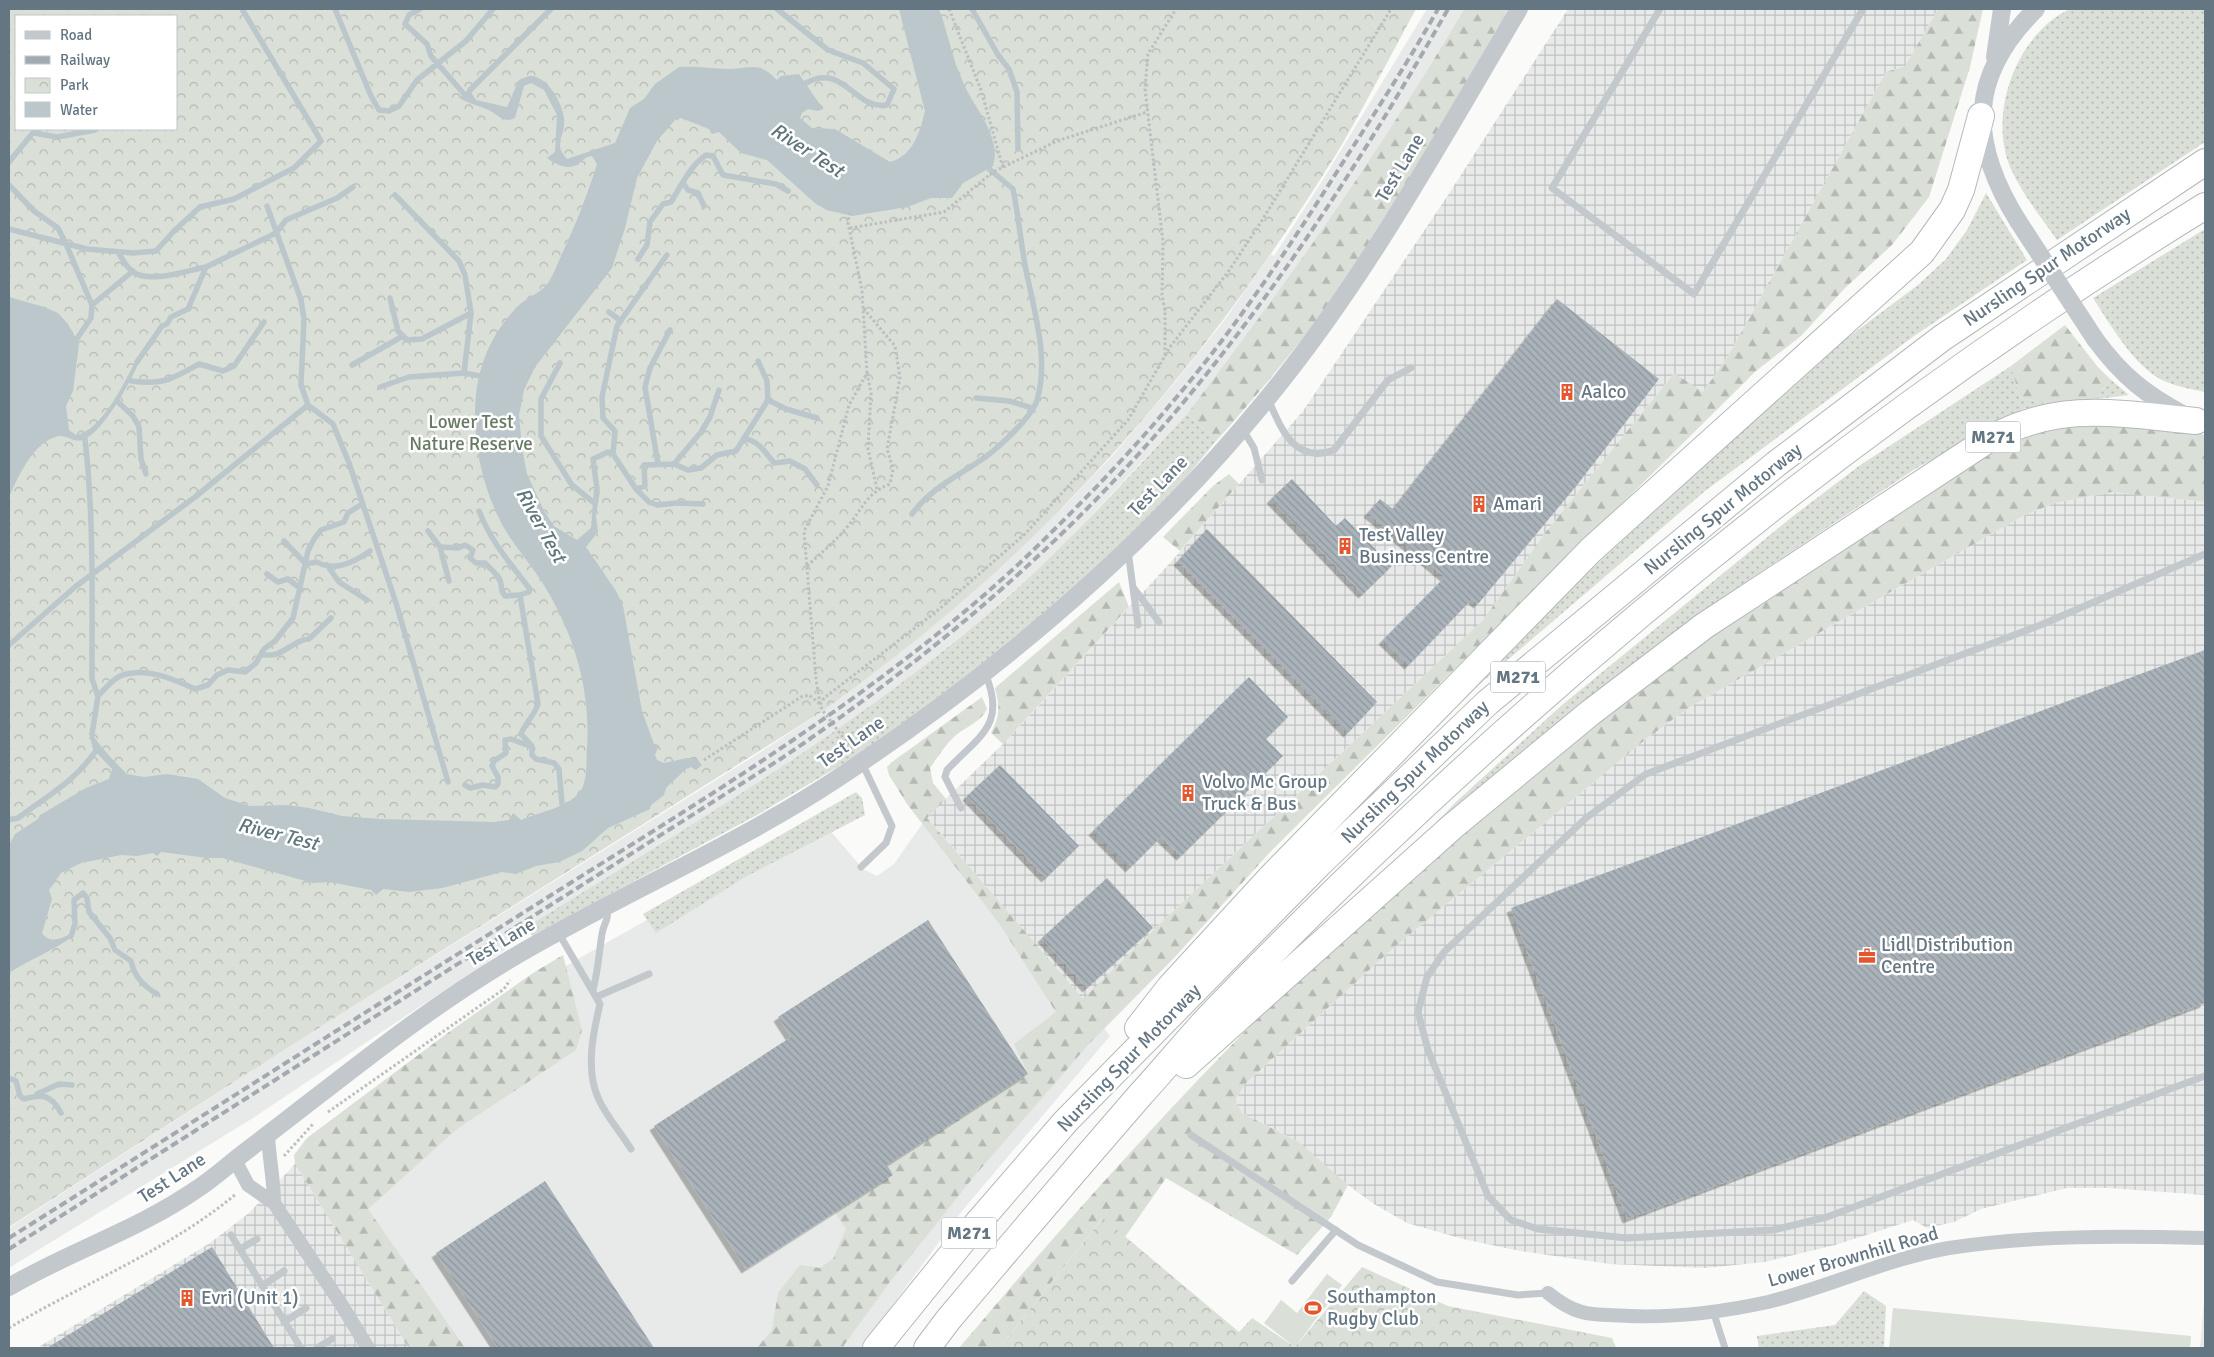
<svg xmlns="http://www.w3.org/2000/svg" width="2214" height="1357" font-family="Signika,sans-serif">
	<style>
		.built { fill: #e8e9e9 }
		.industrial { fill: url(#industrial-grid) }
		.grass { fill: url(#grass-dots) }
		.forest { fill: url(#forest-firs) }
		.park { fill: url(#park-crowns); fill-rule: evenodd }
		.pitch { fill: #dadfd7 }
		.water { fill: #bbc7cb }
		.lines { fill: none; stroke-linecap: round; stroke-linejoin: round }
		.stream { stroke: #bbc7cb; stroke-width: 5.5 }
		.building { fill: url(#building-back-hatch); filter: url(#shadow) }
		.motorway-casing { stroke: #b4b9bd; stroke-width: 28 }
		.path { stroke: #bbbfc2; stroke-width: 3; stroke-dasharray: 2.5 2.5; stroke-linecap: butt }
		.service { stroke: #c3c8cc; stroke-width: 7 }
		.minor { stroke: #c3c8cc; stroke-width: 14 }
		.tertiary { stroke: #c3c8cc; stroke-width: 18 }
		.motorway { stroke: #fff; stroke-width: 26 }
		.rail { stroke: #a2aab0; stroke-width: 4; stroke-dasharray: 8 4; stroke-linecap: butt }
		.tertiary-bridge { stroke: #c3c8cc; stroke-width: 18 }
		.labels { text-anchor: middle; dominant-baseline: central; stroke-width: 5; stroke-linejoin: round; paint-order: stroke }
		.shield { fill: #fff; stroke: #939fa8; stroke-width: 1 }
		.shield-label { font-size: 18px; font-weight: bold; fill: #657683 }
		.street-label { font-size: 19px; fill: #657683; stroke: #fff }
		.poi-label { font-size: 19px; fill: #657683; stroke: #fff; text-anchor: start }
		.park-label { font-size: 19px; fill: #687a64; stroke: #fff }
		.water-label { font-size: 20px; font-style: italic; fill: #60757c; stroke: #fff }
	</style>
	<defs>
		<pattern id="industrial-grid" width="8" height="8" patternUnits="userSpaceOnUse" patternTransform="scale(1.25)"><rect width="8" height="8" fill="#e8e9e9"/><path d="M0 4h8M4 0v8" fill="none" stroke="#c0c1c2"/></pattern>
		<pattern id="grass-dots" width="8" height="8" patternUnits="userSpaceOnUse" patternTransform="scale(1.25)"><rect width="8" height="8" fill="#dadfd7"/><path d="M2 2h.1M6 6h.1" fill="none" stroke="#b4b9b4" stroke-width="1.8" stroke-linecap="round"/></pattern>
		<pattern id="forest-firs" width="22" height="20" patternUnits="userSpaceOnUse" patternTransform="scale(1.25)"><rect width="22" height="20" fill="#dadfd7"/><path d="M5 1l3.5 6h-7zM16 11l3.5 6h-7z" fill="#b4b9b4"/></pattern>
		<pattern id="park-crowns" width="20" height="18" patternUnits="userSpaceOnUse" patternTransform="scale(1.25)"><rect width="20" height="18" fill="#dadfd7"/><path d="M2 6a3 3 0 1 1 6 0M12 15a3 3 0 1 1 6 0" fill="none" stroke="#b4b9b4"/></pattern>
		<pattern id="building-back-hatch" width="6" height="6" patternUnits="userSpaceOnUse" patternTransform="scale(1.25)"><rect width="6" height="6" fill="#aab3b9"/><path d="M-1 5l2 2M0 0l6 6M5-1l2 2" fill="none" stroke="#8e969c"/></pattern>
		<filter id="shadow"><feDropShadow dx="-4.5" dy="4.5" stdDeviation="0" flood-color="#0004"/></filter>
	</defs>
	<rect width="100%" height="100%" fill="#fafaf8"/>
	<!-- built -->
	<path class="built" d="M1427 9H1464L1392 128 1291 278 1187 414 1056 553 988 614 923 667 837 731 660 853 593 891 253 1118 9 1268V1228L295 1043 756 755 823 711 904 649 1066 504 1114 454 1176 381 1223 322 1271 254 1274 256 1324 178Z
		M927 817 1083 1000 1110 1036 962 1211 861 1348H409L322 1137 464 1029 576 960 822 821 863 869 877 876 894 864Z
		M2205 1290V1348H2200Z"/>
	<!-- industrial -->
	<path class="industrial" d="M1568 9H1938L1905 66 1886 72 1728 356 1703 392 1673 374 1545 533 1483 620 1168 916 1083 1000 927 817 1003 744 1170 563 1303 411 1448 195Z
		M2112 492 2205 502V1195L2109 1188H2067L1981 1209 1954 1222 1927 1228 1913 1220 1835 1245 1765 1262 1705 1268 1610 1264 1520 1251 1463 1239 1407 1223 1374 1204 1334 1175 1299 1142 1242 1113 1237 1108 1235 1101 1245 1084 1391 950 1646 739 1690 707 2023 516 2055 503Z
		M295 1164 409 1348H37L210 1243 249 1213Z"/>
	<!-- grass -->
	<path class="grass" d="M2070 9H2205V142L2057 240C2041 217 2023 195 2011 169 1987 115 2016 34 2070 9Z
		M1986 193 2027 260 1914 336 1705 491 1482 682 1447 716 1444 714 1542 614 1835 347 1918 285 1946 259 1967 230Z
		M2205 229V392C2190 389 2174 386 2160 379 2132 363 2110 324 2093 298Z
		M2011 366 2020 398 2050 404 2023 409 1915 469 1740 586 1429 830 1457 801 1562 705 1792 517 1859 466Z
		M2110 379 2129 395 2097 399Z
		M1187 414 1217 440 1174 492 1111 557 1049 611 911 719 846 762 757 815 532 936 527 927C684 829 846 735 988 614 1060 553 1123 483 1187 414Z
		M856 792 862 798 865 815 747 876 656 933 643 914Z
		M1864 1291 1886 1306 1884 1348H1759L1757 1336 1835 1325Z"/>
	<!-- forest -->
	<path class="forest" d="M1464 9H1508C1452 105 1398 205 1334 296 1298 347 1258 394 1217 440L1187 414C1287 283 1381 151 1464 9Z
		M1938 9H1983L1970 67 1929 197 1892 245 1845 288 1801 336 1756 371 1273 849 1174 958 1088 1045 976 1174 889 1283 842 1348H757L772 1330 778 1293 800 1265 820 1268 833 1259 846 1229 835 1212 893 1175 887 1165 1028 1074 1014 1044 1056 1012 998 922 907 804 889 775 887 767 892 762 982 697 987 709C981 722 965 727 955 736 945 745 938 757 930 768L933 783 946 799 927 818 1083 999 1168 916 1483 620 1545 533 1674 373 1703 392 1728 356 1886 72 1905 66Z
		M2065 325 2097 366 2110 379 2097 399 2050 404 2020 398 2011 366Z
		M2122 418 2205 435V502L2112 492 2055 503 2023 516 1690 707 1646 739 1391 950 1245 1084 1235 1101 1242 1113 1299 1142 1348 1185 1331 1217 1297 1255 1166 1178 1125 1237 1102 1219 999 1348H959C1061 1227 1166 1110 1278 998L1274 993 1629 694 1923 489 2034 428Z
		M1229 474 1239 484 1180 551 1163 537 1213 486Z
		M1119 582 1129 607 1003 744 991 733C1000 716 1000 707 995 688Z
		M563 955 582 1030 576 1050 457 1129 368 1209 465 1348H409L295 1164 294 1155 307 1138 449 1032 533 973Z"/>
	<!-- park -->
	<path class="park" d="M9 9H1416C1389 58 1364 108 1335 156 1246 299 1143 432 1021 548 960 607 892 660 823 711L295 1043 9 1227ZM16 16H176V129H16Z
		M1103 1218 1239 1332 1252 1318 1295 1347 1362 1267 1448 1306 1612 1338 1616 1348H999Z"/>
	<!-- pitch -->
	<path class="pitch" d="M1327 1274 1342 1285 1295 1347 1264 1323 1281 1300 1297 1313Z
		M1893 1308 2191 1336 2190 1348H1889Z"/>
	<!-- water -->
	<path class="water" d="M899 9H939C948 32 952 59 963 82 974 109 1002 135 993 166L963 183 952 198H931L907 207 852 216 827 210 816 204 767 160 741 153 719 132 712 134 709 129 681 118 675 120 657 141 637 178 625 228 612 268 535 367 524 390 519 415 522 448 527 474 544 511 554 526 577 540 591 528 594 487 600 491 596 516 598 532 586 547 616 591 623 606 642 711 654 744 659 745 655 755 657 760 664 763 687 758H696L702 765 696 770 691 767 686 769 666 788 664 795 651 805 650 809 608 828 582 851 559 862 536 866 516 874 502 872 442 888 409 892 383 889 376 895 371 890 330 882 313 883 222 858H207L161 852 157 856 153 853 137 856 121 855 81 863 61 873 49 890 52 899 42 933C49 944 61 939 70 934L72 937C52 951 29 960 9 973V845L15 834 38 819 40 815 86 788 109 779 112 769 93 749 89 733 92 734C102 749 114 761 127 774L144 777 167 774 198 779 225 798 250 806 286 805 309 808 342 816 380 819 494 822 509 820 513 813 521 820C540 812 565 808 579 793 588 783 586 761 587 748 591 688 573 630 540 579 526 558 508 539 498 516 480 479 472 434 476 394 480 360 494 330 518 306 527 297 540 294 548 283 553 276 557 265 561 256 575 226 587 196 597 164L592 156C584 157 584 160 578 164 568 171 555 164 547 158L555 152 557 115 544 90 531 83 524 86 515 118C501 124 498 113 486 109 477 105 468 103 459 98L469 89 476 100 507 107 519 80C522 79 527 76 530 76 548 76 563 104 564 119 566 136 552 143 567 159L615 143 630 108 644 99 655 84 679 67C697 66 712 69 729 69 740 69 751 65 761 68 768 71 772 75 777 80L781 76 799 74 823 109 818 111 808 109 802 113 800 118 812 128 835 129 890 162C913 156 920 132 925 111Z
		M9 297 44 307 58 313 68 324 79 344 73 391 66 406 69 430 76 435C102 431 125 381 136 360L138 364C131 382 103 431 85 439 75 444 68 435 59 436 33 441 19 476 9 497Z"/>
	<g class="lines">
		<!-- stream -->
		<path class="stream" d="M335 9 371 96 379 110 389 111 399 106 417 80 466 41 493 9
			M420 9 409 15 405 24 427 44 431 56 464 94
			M777 9 828 50 863 63 894 89 887 105C855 111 844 62 806 83
			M972 9 998 55 1009 69 1017 92 1018 149
			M470 90 551 9
			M34 133 57 137 95 130
			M9 162 36 129
			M683 183 688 190 698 193 704 206
			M9 185 34 211 58 228 66 244 92 305 91 318 76 340
			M395 195 459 261 465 275 471 313 464 373 486 377
			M9 229 87 249 133 253 156 251 174 231 200 207 234 199 294 168 321 141 242 9
			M118 252C123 260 129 272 139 275 159 281 186 271 206 267
			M638 259 647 245 650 222 663 204 671 202C682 185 689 167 706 155L713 156 723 175 776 184 788 191
			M390 298 398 331 407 340 422 339 471 313
			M92 305 133 271
			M609 312 621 321
			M137 362 162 326 167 324 171 317 188 309 206 267 276 233 286 220 337 198 353 187
			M560 363 541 399V436L572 485 593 502
			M352 365 403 336
			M131 381C164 385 170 380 199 364L223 371 234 366 264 322
			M380 387 409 377 464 373
			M976 398 1009 401 1032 408
			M768 400 786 409 817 418
			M118 402 133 416 139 427 141 459 146 474
			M308 405 333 424 349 463 396 603 448 782
			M85 439C94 518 92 600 92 679L98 696 92 734
			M744 439C757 439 766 453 774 463L790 461 805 469 817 485
			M613 454 615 431 603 418 602 397 617 326 667 255
			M658 464 645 387 650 368 670 330
			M674 464 701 432 710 417 719 390
			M597 489 593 459 608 452 613 454 636 489 645 486 644 465 674 464 688 470 701 468 717 455 736 451 768 400 767 381 758 361
			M636 489 649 502 657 505 676 503 703 504
			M479 511C492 543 509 562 530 589L529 592 520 595 538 704C536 713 526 722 521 734L532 746V755L536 759 554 763 559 769 562 804
			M912 514C935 483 965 474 993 451 1005 441 1033 415 1037 400 1049 361 1035 314 1027 275 1021 247 1019 218 1013 189L988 168
			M428 531 440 547 458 548 465 545 473 550 470 558 476 563H485C489 568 498 574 500 580 502 586 500 590 505 596L520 595
			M284 541 306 564 317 562C335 573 356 561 370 551
			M440 547 449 581
			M327 565 339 582 367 600
			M267 574 278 582 288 579 301 589
			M9 645 75 587 195 497 308 405 301 385 304 319 301 300 267 206
			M261 654C282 660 291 640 309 639L331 618
			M98 696C106 688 115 676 126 674 149 668 175 680 195 689L208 685 217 675 228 670 245 672 256 663 264 649 275 641 293 618 308 551 314 539 321 530 344 522 348 513 359 506
			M465 785 470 788 483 785 495 787 498 784V777L492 766 494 761 506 753 505 740 511 739 532 747
			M9 820 18 818C48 795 73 783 95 752
			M71 936 75 924 74 900 83 893 87 898 89 912 110 938 115 950 131 961C134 976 143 986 157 994
			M9 1078 16 1081 20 1096 24 1099C42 1094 51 1094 61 1113
			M37 1094 59 1084 72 1085"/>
	</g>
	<!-- building -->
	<path class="building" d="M1557 299 1659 379 1577 485 1478 604 1472 599 1409 665 1383 640 1445 577 1368 513 1380 499 1393 509Z
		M1292 479 1336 526 1345 518 1392 566 1363 594 1271 499Z
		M1207 529 1377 702 1348 733 1178 561Z
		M2205 650V1003L1627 1219 1511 908Z
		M1249 677 1288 717 1266 739 1283 756 1181 856 1161 837 1130 868 1093 831Z
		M1000 765 1079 846 1046 878 967 796Z
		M1107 878 1153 928 1087 988 1042 938Z
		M928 920 1028 1074 887 1165 893 1175 746 1269 654 1126 791 1037 778 1017Z
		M545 1181 654 1348H498L436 1253Z
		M212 1247 274 1348H47Z"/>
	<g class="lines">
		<!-- motorway casing -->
		<g class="motorway-casing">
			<path id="motorway" d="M1138 1028 1170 987 1273 875 1591 550 1922 252 1952 210 1961 190 1981 116
				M1186 1065 1453 826 1590 713 1704 626 1992 437C2003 433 2013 427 2024 424 2079 404 2140 416 2196 421
				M876 1348 969 1233 1066 1121 1320 863 1487 703 1776 464 1942 338 2205 162
				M927 1348 948 1320C1012 1244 1076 1169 1141 1094 1166 1067 1189 1038 1214 1012 1511 705 1842 430 2205 206"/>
		</g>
		<!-- path -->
		<path class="path" d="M949 9 981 90 1003 168
			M850 228 944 212 993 172 1057 141 1147 112
			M1165 355V311L1162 295 1163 242 1145 89 1148 54 1176 9
			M867 373 871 393 868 449 877 489
			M807 566C821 553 835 542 847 527 863 509 865 494 890 484L893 469 887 449 900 378 895 346 863 308
			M820 704 816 679 804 531 828 486 849 405 867 373 862 290 848 223 850 210
			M852 749 823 711 820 705 824 698 937 611 1025 534 1128 420 1170 347 1228 272 1261 222 1391 9
			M704 760 801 697 809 695 820 704
			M328 1112 504 989 510 980
			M284 1156 313 1124
			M9 1328C84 1283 169 1250 236 1194"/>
		<!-- service -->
		<path class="service" d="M1660 9 1552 188 1694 294 1863 9
			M1268 399C1281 428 1294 465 1334 450L1388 380 1411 368
			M1242 428 1254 448 1262 480
			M1128 551 1138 625
			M2205 554 2043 624 1646 774 1586 818 1444 952 1427 977 1418 1012 1428 1050 1488 1196 1511 1220 1538 1229 1627 1238 1773 1230 1827 1217 2205 1076
			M1133 587 1159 622
			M961 808 945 777 947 770C980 735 1007 725 985 673
			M861 867 886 843 892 826 862 763
			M558 932 600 1004C593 1033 585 1071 599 1100 607 1117 621 1133 631 1149
			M593 990C598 971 599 953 602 934 604 921 609 922 607 907
			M596 997 649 974
			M1191 1135 1358 1245 1437 1282 1518 1295 1548 1293
			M231 1235 301 1348
			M240 1249 257 1239
			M1292 1281 1336 1230
			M262 1286 284 1271
			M1713 1311 1725 1348
			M284 1322 306 1308
			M317 1348 332 1339"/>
		<!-- minor -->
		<path class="minor" d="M268 1135C269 1158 274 1180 274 1203
			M235 1160 248 1185 274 1203 341 1304 368 1348
			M1548 1293C1579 1318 1592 1314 1629 1316 1675 1318 1722 1312 1768 1302 1829 1287 1886 1259 1949 1248 2033 1235 2120 1236 2205 1238"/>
		<!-- tertiary -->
		<path class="tertiary" d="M1995 57 2002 9
			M2018 221C1969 142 1967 77 2036 9
			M2095 339C2122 376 2146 395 2186 416
			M9 1287C70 1251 138 1230 197 1189 214 1178 229 1164 245 1152 331 1087 414 1017 507 961 614 897 730 849 835 780 994 675 1145 548 1266 400 1365 280 1440 142 1519 9"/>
		<!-- motorway -->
		<use href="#motorway" class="motorway"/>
		<!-- rail -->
		<path class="rail" d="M9 1238C185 1127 361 1015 537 904 705 798 877 696 1023 560 1076 509 1128 456 1175 399 1239 324 1294 240 1347 156 1378 108 1410 59 1438 9
			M9 1249 782 758C900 678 1012 588 1110 485 1244 344 1352 178 1448 9"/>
		<!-- tertiary-bridge -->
		<path class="tertiary-bridge" d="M2018 221 2095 339"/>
	</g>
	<!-- icons -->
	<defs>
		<g id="building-bare" transform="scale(1.35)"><path d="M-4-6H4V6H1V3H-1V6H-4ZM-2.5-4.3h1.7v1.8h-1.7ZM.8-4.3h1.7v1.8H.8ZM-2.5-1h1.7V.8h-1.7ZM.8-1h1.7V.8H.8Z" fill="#e4572e" stroke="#fff" stroke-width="2.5" paint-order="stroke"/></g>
		<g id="office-bare" transform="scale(1.35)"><path d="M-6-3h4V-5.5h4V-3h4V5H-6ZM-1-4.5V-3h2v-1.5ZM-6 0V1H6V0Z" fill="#e4572e" stroke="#fff" stroke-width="2.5" paint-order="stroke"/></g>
		<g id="stadium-bare" transform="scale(1.35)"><path d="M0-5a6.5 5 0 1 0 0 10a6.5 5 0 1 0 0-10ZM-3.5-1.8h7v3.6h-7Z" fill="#e4572e" stroke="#fff" stroke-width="2.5" paint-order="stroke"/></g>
	</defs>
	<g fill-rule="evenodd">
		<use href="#building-bare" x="1567" y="392"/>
		<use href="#building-bare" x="1479" y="504"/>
		<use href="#building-bare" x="1345" y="546"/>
		<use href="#building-bare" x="1188" y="793"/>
		<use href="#office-bare" x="1867" y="956"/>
		<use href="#building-bare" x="187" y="1298"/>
		<use href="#stadium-bare" x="1313" y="1308"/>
	</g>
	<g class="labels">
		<!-- shield labels -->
		<g class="shield">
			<rect x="1965.5" y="421.5" width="55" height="31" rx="4"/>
			<rect x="1490.5" y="661.5" width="55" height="31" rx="4"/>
			<rect x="941.5" y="1217.5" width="55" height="31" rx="4"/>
		</g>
		<g class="shield-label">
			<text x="1993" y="437">M271</text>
			<text x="1518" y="677">M271</text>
			<text x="969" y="1233">M271</text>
		</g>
		<!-- street labels -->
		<g class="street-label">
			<text transform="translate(1400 168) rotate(-59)">Test Lane</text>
			<text transform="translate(2047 267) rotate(-34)">Nursling Spur Motorway</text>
			<text transform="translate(1158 486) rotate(-46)">Test Lane</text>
			<text transform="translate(1723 509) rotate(-39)">Nursling Spur Motorway</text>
			<text transform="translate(851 742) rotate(-35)">Test Lane</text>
			<text transform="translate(1415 772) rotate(-44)">Nursling Spur Motorway</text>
			<text transform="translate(501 942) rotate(-31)">Test Lane</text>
			<text transform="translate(1129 1058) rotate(-46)">Nursling Spur Motorway</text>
			<text transform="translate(172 1178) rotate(-33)">Test Lane</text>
			<text transform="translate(1853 1257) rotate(-16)">Lower Brownhill Road</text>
		</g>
		<!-- poi labels -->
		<g class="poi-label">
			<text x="1581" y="392">Aalco</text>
			<text x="1493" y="504">Amari</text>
			<text x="1359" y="535">Test Valley<tspan x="1359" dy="22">Business Centre</tspan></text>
			<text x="1202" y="782">Volvo Mc Group<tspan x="1202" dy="22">Truck &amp; Bus</tspan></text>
			<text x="1881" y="945">Lidl Distribution<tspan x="1881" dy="22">Centre</tspan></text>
			<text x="1327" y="1297">Southampton<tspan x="1327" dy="22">Rugby Club</tspan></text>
			<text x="201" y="1298">Evri (Unit 1)</text>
		</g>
		<!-- park labels -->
		<g class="park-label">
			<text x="471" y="422">Lower Test<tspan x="471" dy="22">Nature Reserve</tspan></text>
		</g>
		<!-- water labels -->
		<g class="water-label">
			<text transform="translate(807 150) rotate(33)">River Test</text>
			<text transform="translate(541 525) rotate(61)">River Test</text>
			<text transform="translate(278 834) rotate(14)">River Test</text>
		</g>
	</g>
	<!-- border -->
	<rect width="2214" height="1357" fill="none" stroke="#657683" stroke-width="20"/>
	<!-- legend -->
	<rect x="15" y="15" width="162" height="115" fill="#ffffff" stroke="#c1c8cd"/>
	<rect x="25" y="31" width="25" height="8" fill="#c3c8cc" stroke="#c1c8cd"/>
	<text x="60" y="40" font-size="15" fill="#657683">Road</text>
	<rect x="25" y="56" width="25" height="8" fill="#a2aab0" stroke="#c1c8cd"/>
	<text x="60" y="65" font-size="15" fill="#657683">Railway</text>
	<rect x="25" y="78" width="25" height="15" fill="url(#park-crowns)" stroke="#c1c8cd"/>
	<text x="60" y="90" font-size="15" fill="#657683">Park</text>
	<rect x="25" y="102" width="25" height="15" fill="#bbc7cb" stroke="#c1c8cd"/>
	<text x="60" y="115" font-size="15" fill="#657683">Water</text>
</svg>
